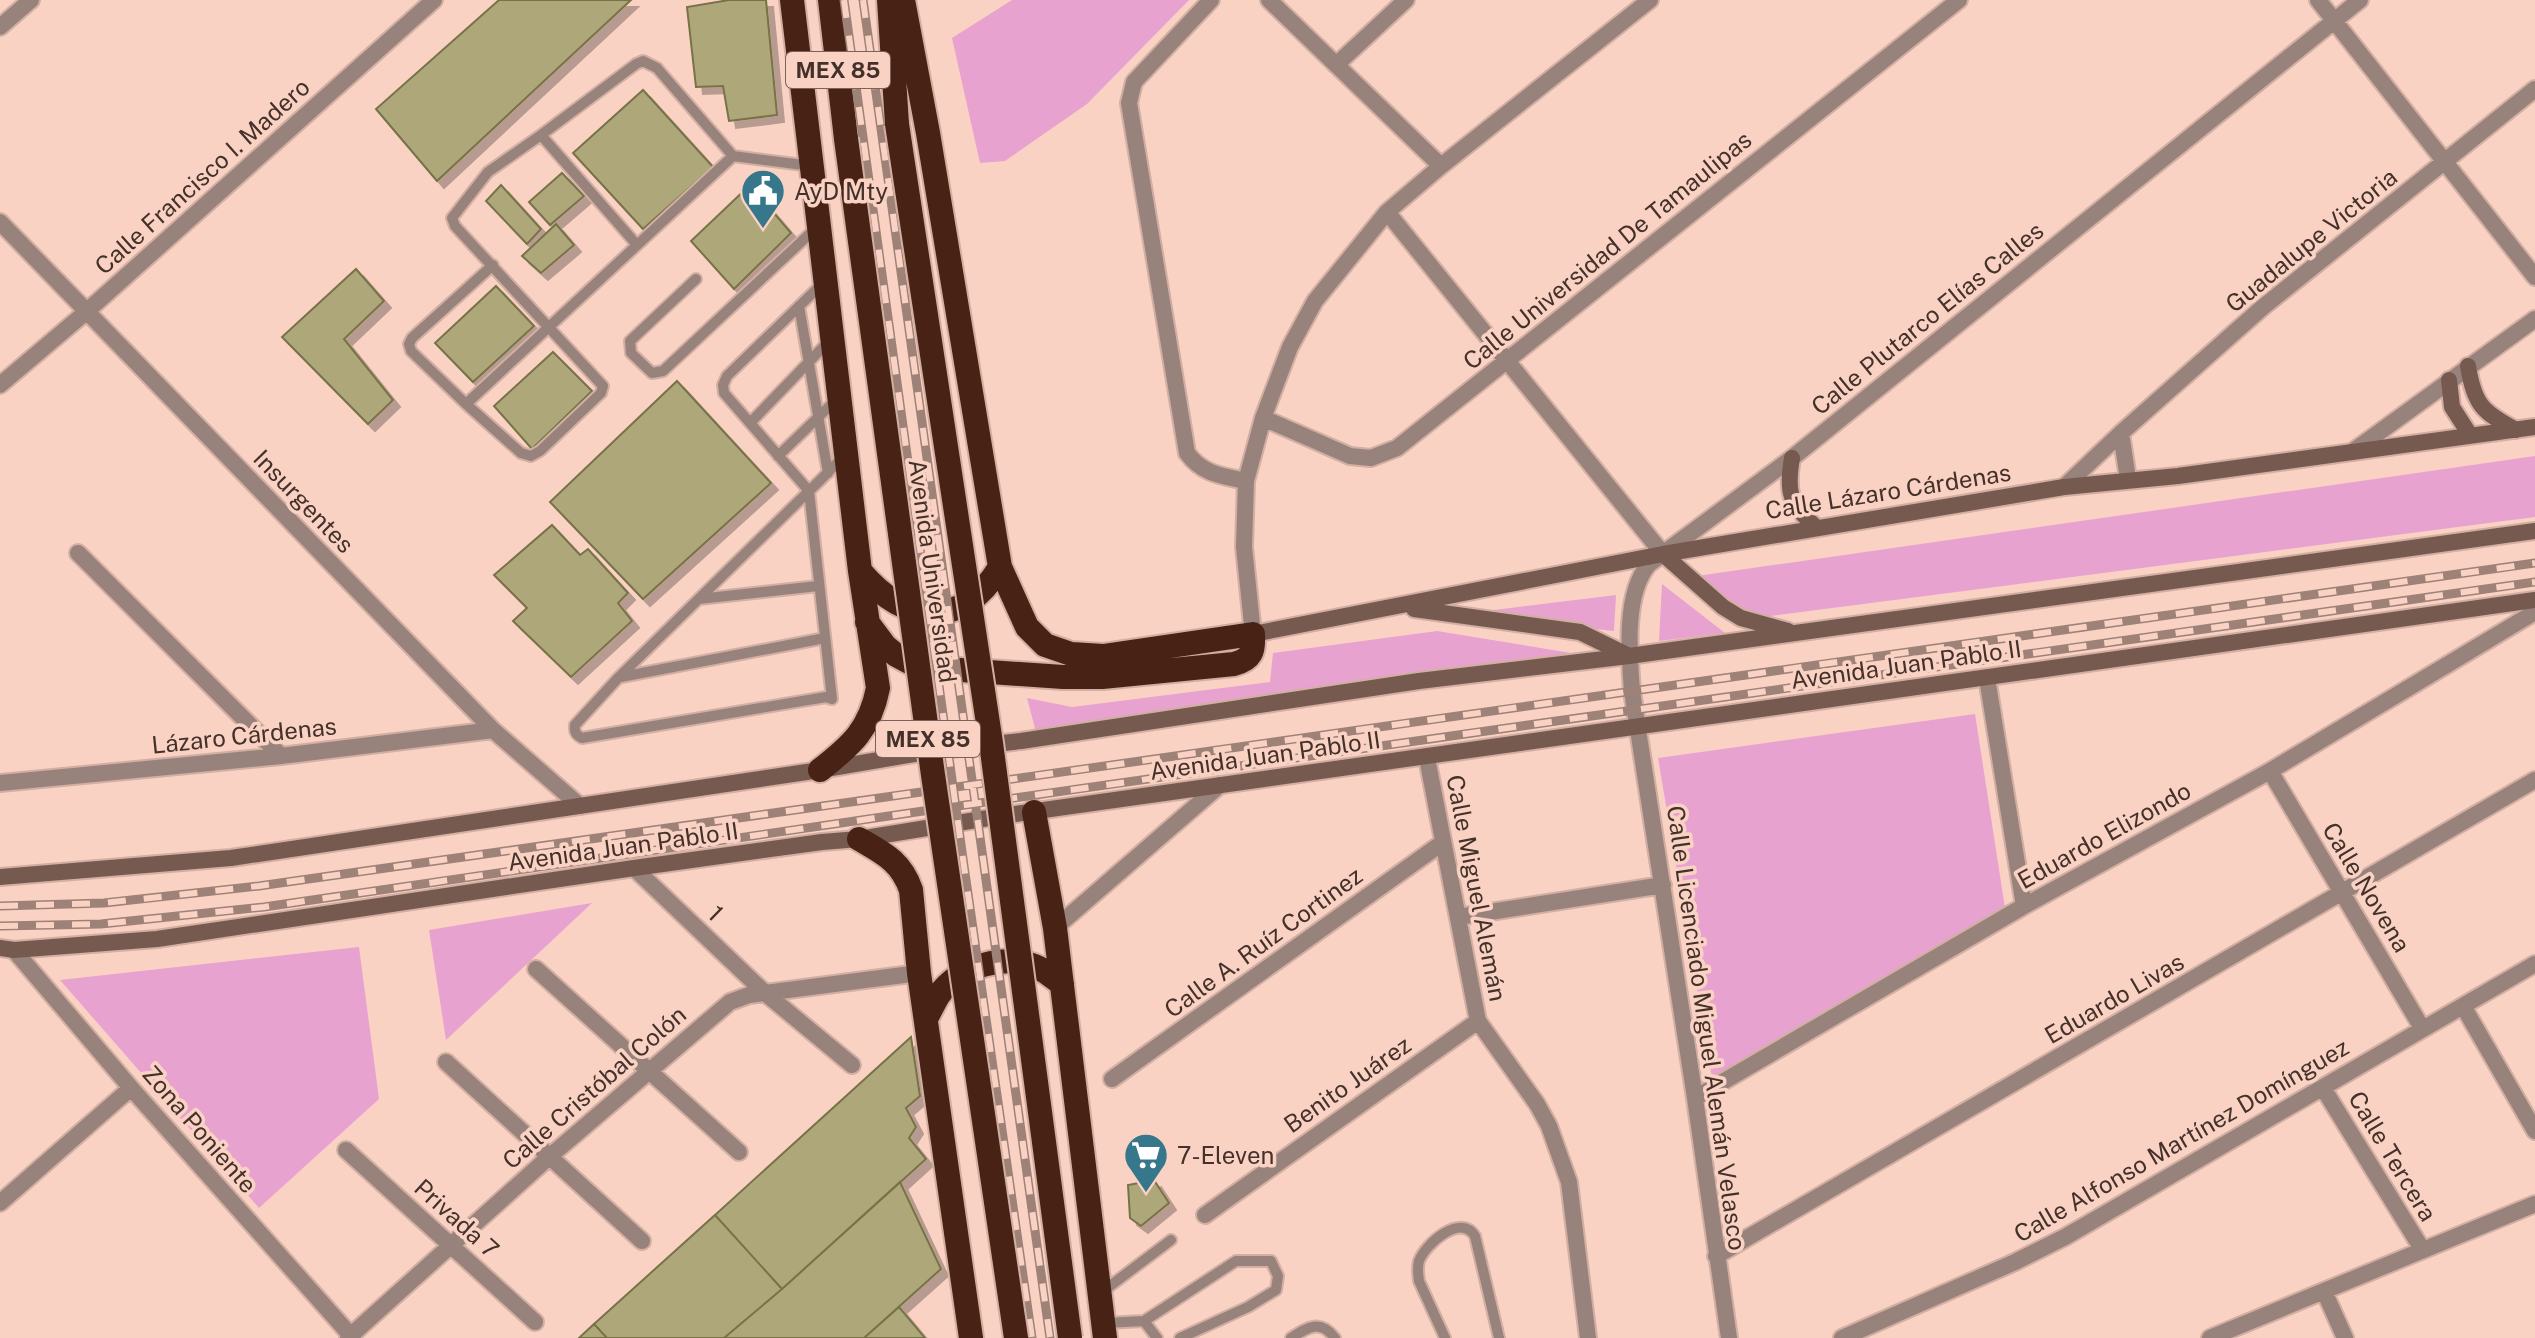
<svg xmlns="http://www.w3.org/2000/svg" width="2535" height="1338" font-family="'Public Sans',sans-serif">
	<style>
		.green { fill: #e8a2cf }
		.building { fill: #aea77a; stroke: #787247; stroke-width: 2; filter: url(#shadow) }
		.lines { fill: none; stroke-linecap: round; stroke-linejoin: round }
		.lane-casing { stroke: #d2afa2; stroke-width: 14 }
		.street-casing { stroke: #d2afa2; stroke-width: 20 }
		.secondary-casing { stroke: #d2afa2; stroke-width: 20 }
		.highway-casing { stroke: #d2afa2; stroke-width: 28 }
		.lane { stroke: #98837c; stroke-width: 10 }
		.street { stroke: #98837c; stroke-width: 16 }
		.secondary { stroke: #76594f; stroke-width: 16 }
		.highway { stroke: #472215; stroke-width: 24 }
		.rail-casing { stroke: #9f8277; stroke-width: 9 }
		.rail { stroke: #fad2c4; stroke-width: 6; stroke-dasharray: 18; stroke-linecap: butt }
		.highway-bridge-casing { stroke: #d2afa2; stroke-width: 28; stroke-linecap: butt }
		.highway-bridge { stroke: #472215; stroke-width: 24 }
		.labels { text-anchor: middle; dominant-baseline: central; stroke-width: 7; stroke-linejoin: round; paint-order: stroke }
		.shield { fill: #fad2c4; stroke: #7b6158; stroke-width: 2 }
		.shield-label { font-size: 22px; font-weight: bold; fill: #44312a }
		.street-label { font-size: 24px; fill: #44312a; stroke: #fad2c4 }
		.poi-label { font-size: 24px; fill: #44312a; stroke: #fad2c4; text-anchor: start }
	</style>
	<defs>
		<filter id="shadow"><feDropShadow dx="7" dy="7" stdDeviation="0" flood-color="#0004"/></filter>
	</defs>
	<rect width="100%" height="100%" fill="#fad2c4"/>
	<!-- green -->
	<path class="green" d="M1012 0H1189L1087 104 1005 161 980 163 952 38Z
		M2535 456V517L1748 619 1697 576Z
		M1662 584 1725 633 1659 641Z
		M1616 595 1614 631 1462 614Z
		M1437 631 1571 653 1037 736 1027 698 1072 707 1270 682 1273 653Z
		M1975 714 2005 908 1713 1084 1658 758Z
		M592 903 446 1040 429 930Z
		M359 947 379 1099 259 1208 60 980Z"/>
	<!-- building -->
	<path class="building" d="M499 0H631L437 181 376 109Z
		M729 0H766L777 115 729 121 723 86 696 87 687 7Z
		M643 90 713 167 643 229 573 153Z
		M562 173 584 196 550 225 529 202Z
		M501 185 541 229 527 244 486 201Z
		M750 185 791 233 734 289 691 241Z
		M556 224 574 245 541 273 522 256Z
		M356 269 384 301 344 339 393 400 368 424 282 337Z
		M496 286 534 326 473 382 435 343Z
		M553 352 592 391 532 449 494 406Z
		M677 381 771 483 643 599 550 502Z
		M552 525 580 555 588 549 628 593 618 603 632 621 571 677 513 621 527 608 494 575Z
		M911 1037 920 1096 906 1108 916 1127 909 1138 926 1159 782 1289 715 1215Z
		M1154 1180 1169 1203 1141 1226 1130 1218 1128 1185Z
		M900 1182 941 1269 864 1338H724L782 1289Z
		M715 1215 782 1289 724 1338H607L594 1324Z
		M899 1307 925 1338H864Z
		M594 1324 607 1338H579Z"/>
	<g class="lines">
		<!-- lane casing -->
		<g class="lane-casing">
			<path id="lane" d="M637 245 541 135 636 64 643 61 657 68 733 156 811 166
				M493 265 412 338 409 344 411 351 466 404 521 453 531 456 540 451 601 393 603 386 455 226 452 218 488 172 541 135
				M696 279 630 341 631 353 652 373 663 371 817 227
				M822 284 727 376 723 385 724 393 809 491 832 699 826 697 582 738C576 735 574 732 575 725L619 677 809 491C821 480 832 468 844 456
				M799 306 828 473
				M466 404 733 156
				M750 423 830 340
				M778 456 837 399
				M699 599 818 586
				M621 677 825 638
				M1102 1292 1171 1240
				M1144 1321 1157 1338
				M1105 1323 1144 1321 1236 1261H1271L1278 1276 1276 1290 1248 1307 1180 1338
				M1291 1338C1308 1327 1320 1319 1335 1338
				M1445 1338 1419 1281C1418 1274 1417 1268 1419 1261 1426 1243 1461 1213 1475 1236L1499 1338"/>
		</g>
		<!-- street casing -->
		<g class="street-casing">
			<path id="street" d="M1211 0 1134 82 1129 103 1187 453C1202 474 1222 476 1246 481
				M1269 0 1441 166
				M2318 0 2535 277
				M0 27 31 0
				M1336 65 1406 0
				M1387 212 1663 554
				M0 222 493 730 580 806
				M0 385 86 312 434 0
				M1263 418 1350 456 1371 458 1397 448 1959 0
				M2121 433 2128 479
				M2352 452 2535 319
				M2064 487 2121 433 2263 307 2535 89
				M78 553 281 756
				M1253 634 1244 547 1246 481 1263 418 1290 347 1315 301 1387 212 1441 166 1650 0
				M1987 678 2024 906
				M1427 758 1478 1021 1537 1104 1549 1126 1569 1182 1588 1338
				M2270 771 2422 1028
				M0 783 281 756 493 730
				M634 868 765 993 852 1065
				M1458 917 1663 885
				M1055 928 1220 785
				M14 950 131 1088 353 1338
				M536 969 739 1152
				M2463 1006 2535 1131
				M446 1062 642 1241
				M1112 1079 1442 843
				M2323 1088 2422 1249
				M1695 1098 2024 906 2270 771 2535 612
				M346 1150 535 1322
				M0 1203 131 1088
				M1205 1215 1478 1021
				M1716 1256 2535 780
				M2324 1291 2345 1338
				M348 1338 549 1157 730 1002 749 995 919 973
				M1729 1338 1695 1098 1632 691C1629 653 1624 593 1649 564L1792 458 2360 0
				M1842 1338 2015 1262 2065 1237 2535 964
				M2210 1338 2535 1204"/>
		</g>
		<!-- secondary casing -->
		<g class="secondary-casing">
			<path id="secondary" d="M2468 366C2474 404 2482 412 2516 430
				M2449 380 2452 407 2470 435
				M1792 458C1786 492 1790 505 1816 527
				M1663 554 1723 607 1741 618 1788 631
				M1414 609 1580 632 1629 656
				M1253 634 1663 554 2064 487 2178 476 2535 427
				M0 877 231 858 820 770 932 751 1021 741 1419 681 1629 656 2535 531
				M0 948 14 950 157 939 634 868 822 842 859 839 1001 816 2535 600"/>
		</g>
		<!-- highway casing -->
		<g class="highway-casing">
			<path id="highway" d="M792 0 860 571 878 688C870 729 852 745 820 770
				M830 0 846 139
				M889 0 897 124
				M860 571C905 624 961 631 1000 567
				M867 622 885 646 896 655 909 662 932 668 1063 677H1102L1234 664C1252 659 1254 651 1253 634L1103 656 1071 654 1045 645 1027 627 1000 567 928 133 903 0
				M1034 812 1055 928 1105 1338
				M859 839C883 853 901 861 911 890L919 973 971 1338
				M926 1019C930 1011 934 1003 938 996 960 965 1007 952 1041 969 1048 973 1055 979 1062 984"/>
		</g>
		<!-- lane -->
		<use href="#lane" class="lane"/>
		<!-- street -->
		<use href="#street" class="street"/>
		<!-- secondary -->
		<use href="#secondary" class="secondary"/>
		<!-- highway -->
		<use href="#highway" class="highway"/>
		<!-- rail casing -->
		<g class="rail-casing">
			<path id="rail" d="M844 0 964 866 1032 1338
				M863 0 1050 1338
				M0 906 104 903 259 886 2535 563
				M0 926 101 924 264 907 937 809 2535 582"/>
		</g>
		<!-- rail -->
		<use href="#rail" class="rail"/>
		<!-- highway-bridge casing -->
		<g class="highway-bridge-casing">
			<path id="highway-bridge" d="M897 124 991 743 1070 1338
				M846 139 933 775 1016 1338"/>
		</g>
		<!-- highway-bridge -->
		<use href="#highway-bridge" class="highway-bridge"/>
	</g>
	<!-- icons -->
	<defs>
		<g id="civic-pin" transform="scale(2.3)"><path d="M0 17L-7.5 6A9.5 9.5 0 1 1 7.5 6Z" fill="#37778b" stroke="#fad2c4"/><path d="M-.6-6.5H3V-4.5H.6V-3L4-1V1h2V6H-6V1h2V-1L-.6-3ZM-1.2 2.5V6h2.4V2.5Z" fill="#fff"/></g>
		<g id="supermarket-pin" transform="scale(2.3)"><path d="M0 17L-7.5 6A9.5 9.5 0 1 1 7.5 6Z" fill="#37778b" stroke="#fad2c4"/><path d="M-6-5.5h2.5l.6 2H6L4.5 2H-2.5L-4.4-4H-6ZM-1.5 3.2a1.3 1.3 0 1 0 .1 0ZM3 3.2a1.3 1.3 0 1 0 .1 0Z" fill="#fff"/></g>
	</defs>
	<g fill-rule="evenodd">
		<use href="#civic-pin" x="763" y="191"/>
		<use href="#supermarket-pin" x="1146" y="1155"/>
	</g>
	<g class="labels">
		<!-- shield labels -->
		<g class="shield">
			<rect x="786" y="52" width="104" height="36" rx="6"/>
			<rect x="876" y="721" width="104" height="36" rx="6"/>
		</g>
		<g class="shield-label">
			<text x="838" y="70">MEX 85</text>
			<text x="928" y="739">MEX 85</text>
		</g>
		<!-- street labels -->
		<g class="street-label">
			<text transform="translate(202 176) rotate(-42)">Calle Francisco I. Madero</text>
			<text transform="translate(2311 240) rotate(-39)">Guadalupe Victoria</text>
			<text transform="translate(1607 250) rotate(-39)">Calle Universidad De Tamaulipas</text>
			<text transform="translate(1927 318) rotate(-39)">Calle Plutarco Elías Calles</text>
			<text transform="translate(1888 491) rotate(-9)">Calle Lázaro Cárdenas</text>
			<text transform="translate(304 501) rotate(46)">Insurgentes</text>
			<text transform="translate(933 571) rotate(82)">Avenida Universidad</text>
			<text transform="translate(1906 664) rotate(-8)">Avenida Juan Pablo II</text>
			<text transform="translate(244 735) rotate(-6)">Lázaro Cárdenas</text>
			<text transform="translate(1265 755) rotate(-8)">Avenida Juan Pablo II</text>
			<text transform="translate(2104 835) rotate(-29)">Eduardo Elizondo</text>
			<text transform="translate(623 846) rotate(-8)">Avenida Juan Pablo II</text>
			<text transform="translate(2367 887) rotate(59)">Calle Novena</text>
			<text transform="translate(1477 888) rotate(79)">Calle Miguel Alemán</text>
			<text transform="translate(716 913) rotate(44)">1</text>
			<text transform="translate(1263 942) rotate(-36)">Calle A. Ruíz Cortinez</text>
			<text transform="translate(2114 998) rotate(-30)">Eduardo Livas</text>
			<text transform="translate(1707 1028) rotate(82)">Calle Licenciado Miguel Alemán Velasco</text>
			<text transform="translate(1347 1084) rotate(-35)">Benito Juárez</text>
			<text transform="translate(594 1087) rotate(-41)">Calle Cristóbal Colón</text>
			<text transform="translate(200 1129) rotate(49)">Zona Poniente</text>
			<text transform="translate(2181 1140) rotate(-30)">Calle Alfonso Martínez Domínguez</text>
			<text transform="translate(2393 1156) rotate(59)">Calle Tercera</text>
			<text transform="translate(457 1218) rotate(42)">Privada 7</text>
		</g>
		<!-- poi labels -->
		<g class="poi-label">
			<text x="794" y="191">AyD Mty</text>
			<text x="1177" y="1155">7-Eleven</text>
		</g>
	</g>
</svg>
